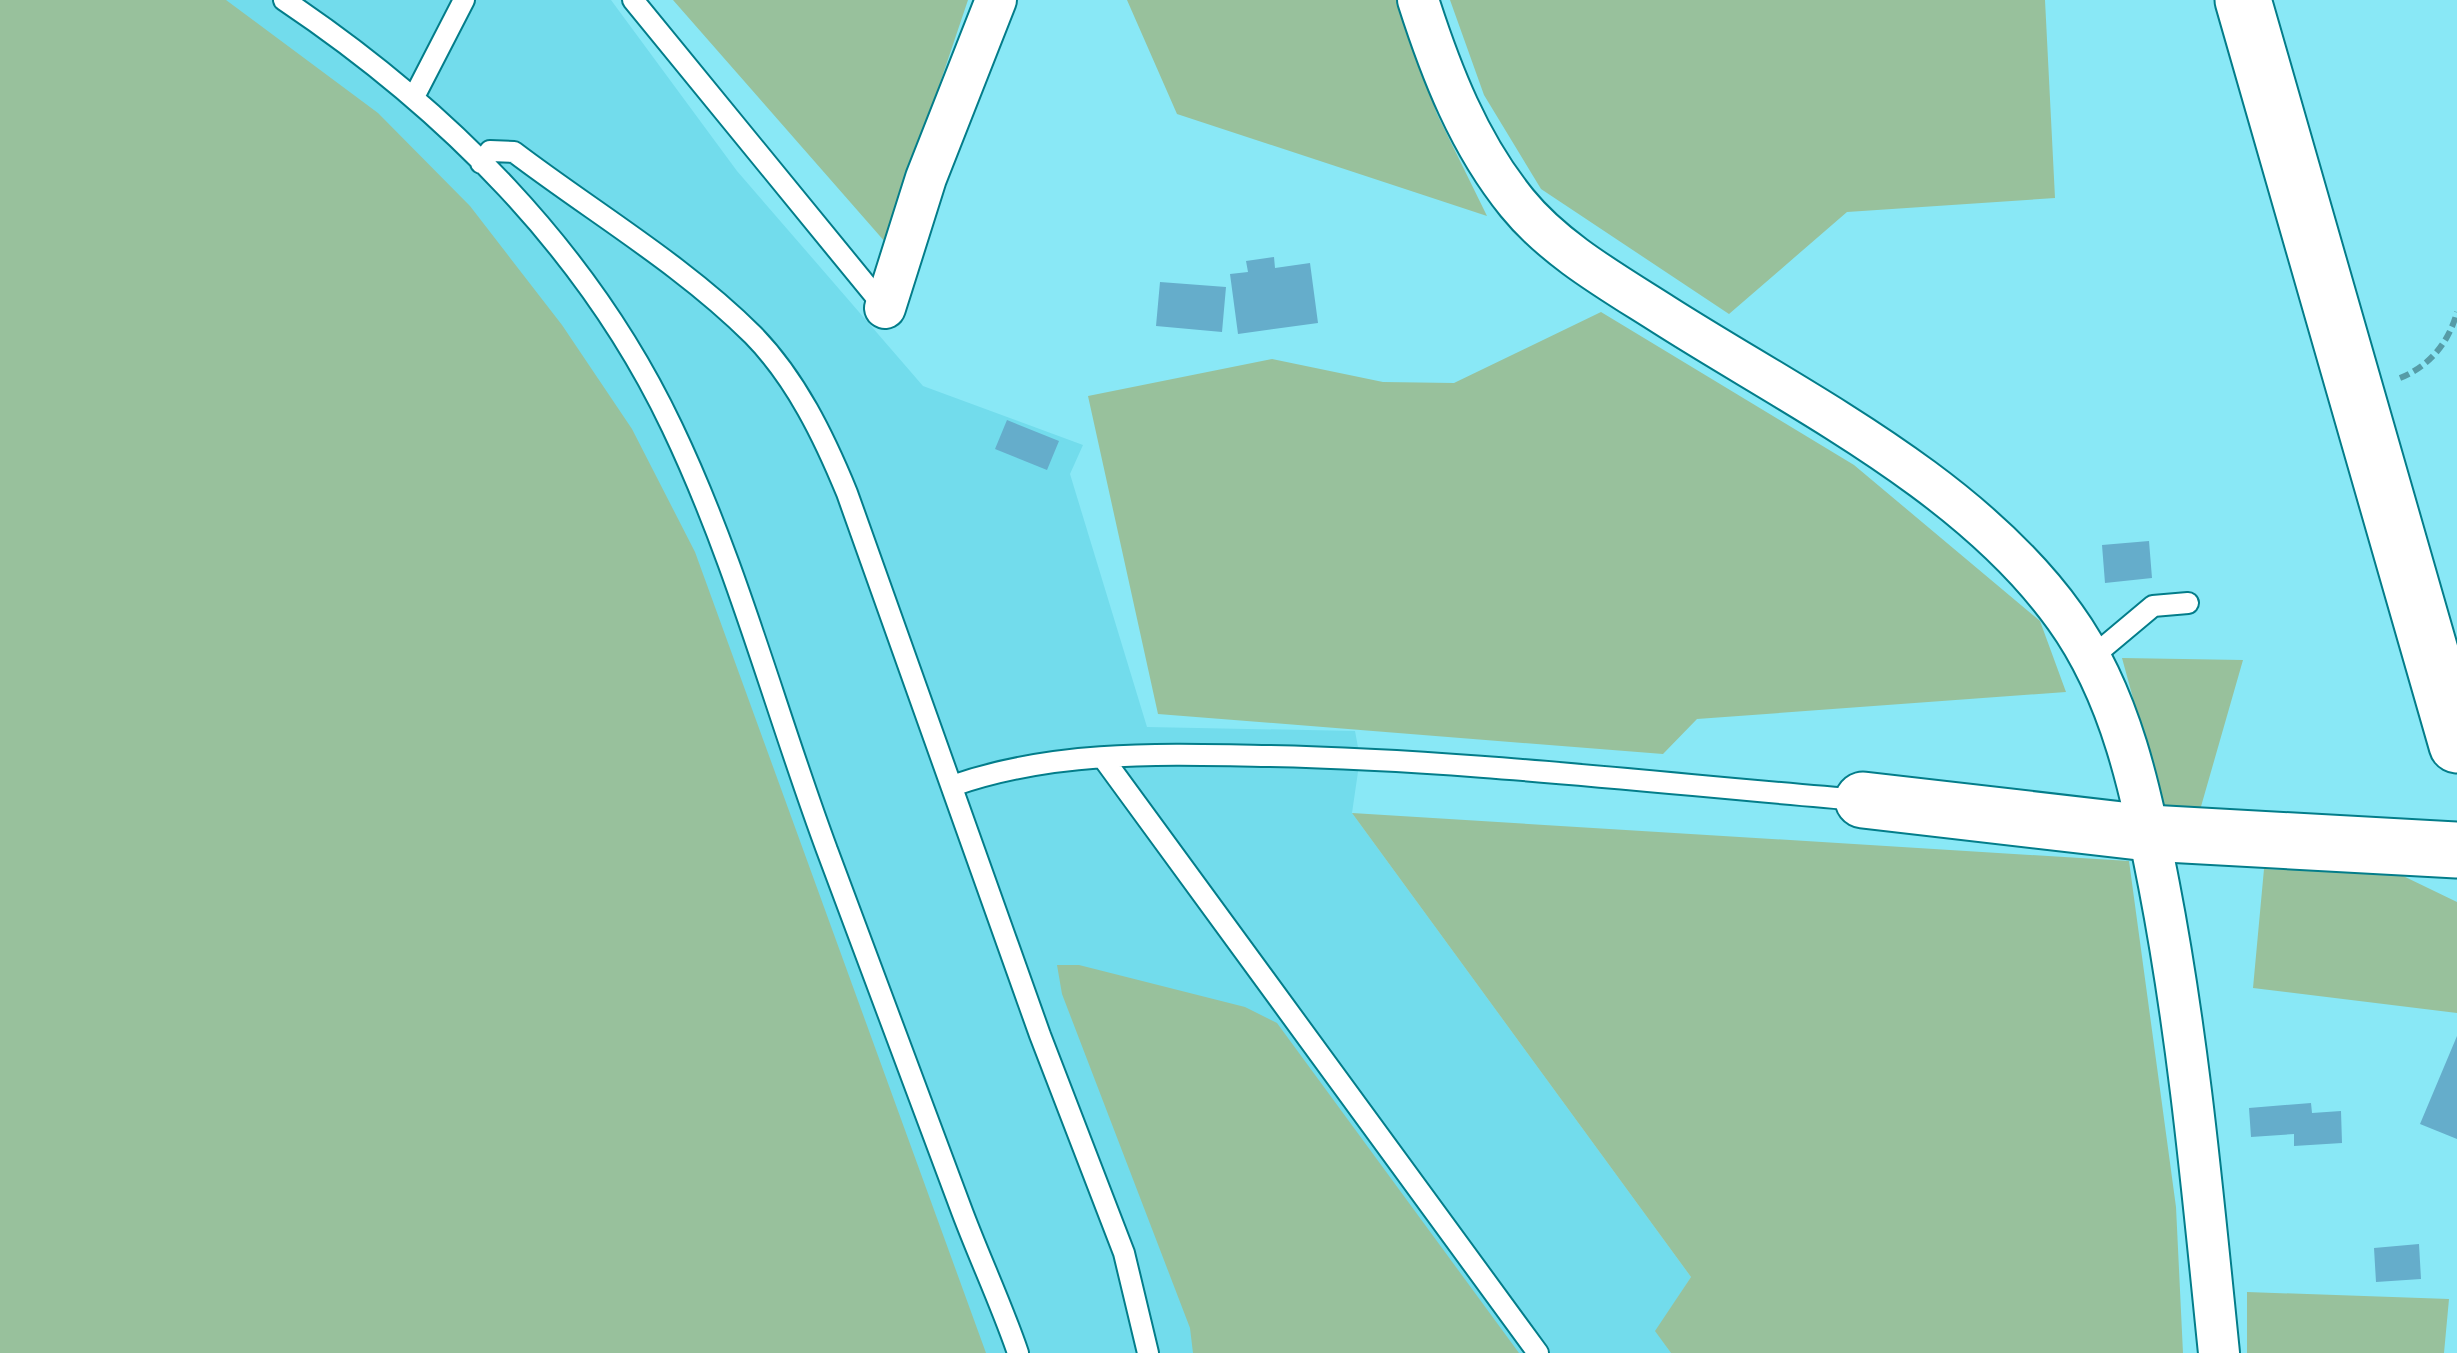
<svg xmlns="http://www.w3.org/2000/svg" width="2457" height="1353" font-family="'Sofia Sans Condensed',sans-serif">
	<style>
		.built { fill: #72dcec }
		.green { fill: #98c19c }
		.building { fill: #65adcb }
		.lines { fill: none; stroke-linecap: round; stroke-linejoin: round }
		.lane-casing { stroke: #037d8a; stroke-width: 24 }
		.street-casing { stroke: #037d8a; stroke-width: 44 }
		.secondary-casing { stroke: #037d8a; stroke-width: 59 }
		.path { stroke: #569ca7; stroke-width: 6; stroke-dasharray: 10 5; stroke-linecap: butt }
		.lane { stroke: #fff; stroke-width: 20 }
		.street { stroke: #fff; stroke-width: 40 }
		.secondary { stroke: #fff; stroke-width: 55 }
	</style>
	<rect width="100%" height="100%" fill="#89e8f6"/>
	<!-- built -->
	<path class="built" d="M0 0H611L737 171 923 386 1083 445 1070 474 1147 727 1355 731 1360 758 1352 813 1691 1277 1656 1331 1671 1353H0Z"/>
	<!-- green -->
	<path class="green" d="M0 0H226L378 113 470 206 562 325 632 429 695 552 986 1353H0Z
		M673 0H968L886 243Z
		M1127 0H1396L1437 114 1487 216 1177 114Z
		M1450 0H2045L2055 198 1847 212 1729 314 1541 189 1484 95Z
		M1601 312 1854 465 2040 621 2066 692 1697 719 1663 754 1158 714 1088 396 1272 359 1383 382 1454 383Z
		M2122 658 2243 660 2198 817 2164 811Z
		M1352 813 2129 861 2176 1207 2183 1353H1671L1655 1331 1691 1277Z
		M2264 869 2399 874 2457 902V1013L2253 988Z
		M1057 965H1079L1245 1007 1277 1023 1519 1353H1193L1190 1328 1062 994Z
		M2247 1292 2449 1299 2444 1353H2247Z"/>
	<!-- building -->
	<path class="building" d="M1274 257 1275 268 1310 263 1318 323 1238 334 1230 274 1248 272 1246 261Z
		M1160 282 1226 287 1222 332 1156 326Z
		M1007 420 1059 441 1047 470 995 449Z
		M2149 541 2152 578 2105 583 2102 545Z
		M2457 1036V1139L2420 1124Z
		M2311 1103 2312 1113 2341 1111 2342 1143 2294 1146V1134L2251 1137 2249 1108Z
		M2419 1244 2421 1279 2376 1282 2374 1248Z"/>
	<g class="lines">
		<!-- lane casing -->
		<g class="lane-casing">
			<path id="lane" d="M284 0C445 108 588 250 672 427 737 563 775 710 827 850 871 969 915 1088 960 1206 978 1255 1001 1303 1018 1353
				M633 0 885 308
				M415 95 464 0
				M481 163 490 151 514 152C593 212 683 265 753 335 796 379 824 437 847 493L1040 1035 1124 1253 1148 1353
				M2091 658 2153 606 2188 603
				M1103 758 1538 1353
				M952 786C1054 750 1161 754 1268 756 1466 760 1664 784 1861 800"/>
		</g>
		<!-- street casing -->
		<g class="street-casing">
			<path id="street" d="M1418 0C1441 72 1469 144 1517 203 1555 250 1614 283 1664 315 1799 401 1970 484 2065 617 2122 696 2141 793 2159 885 2189 1040 2203 1197 2219 1353
				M885 308 926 178 996 0"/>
		</g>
		<!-- secondary casing -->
		<g class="secondary-casing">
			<path id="secondary" d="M2243 0 2457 745
				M1863 800 2148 833 2457 850"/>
		</g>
		<!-- path -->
		<path class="path" d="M2400 378C2430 366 2449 342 2457 312"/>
		<!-- lane -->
		<use href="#lane" class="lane"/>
		<!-- street -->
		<use href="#street" class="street"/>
		<!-- secondary -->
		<use href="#secondary" class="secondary"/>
	</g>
</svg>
